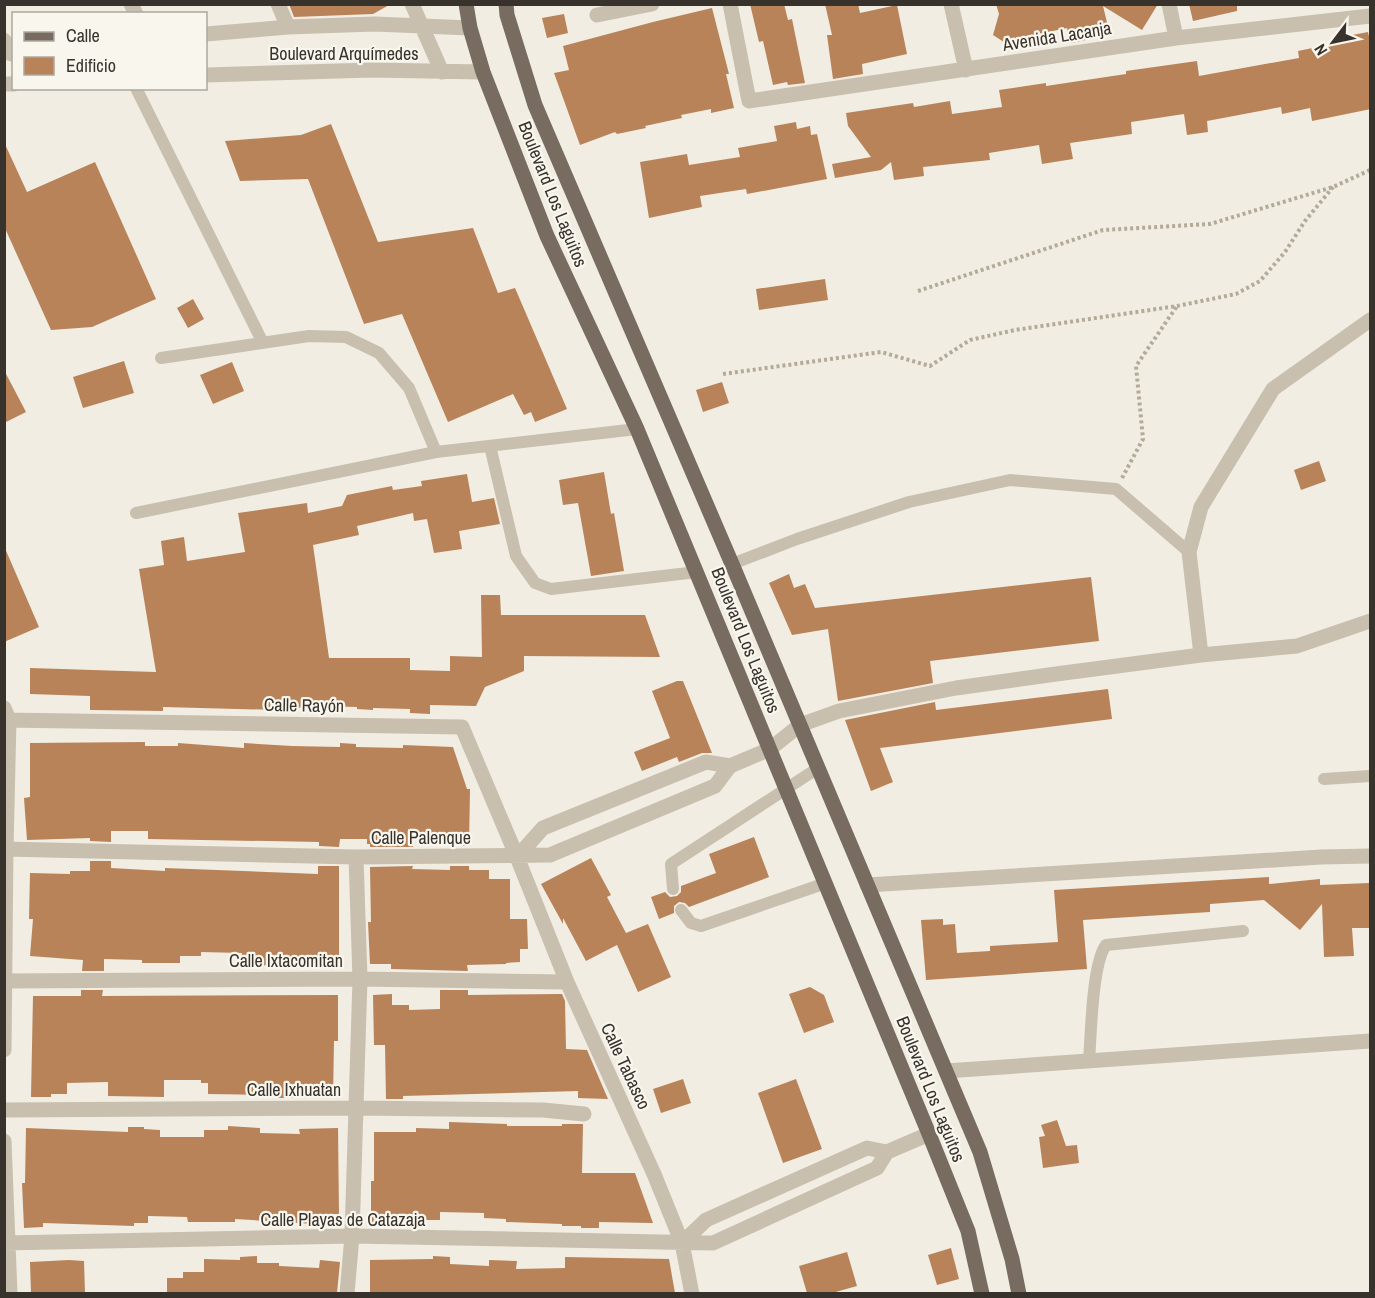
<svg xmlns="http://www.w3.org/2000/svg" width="1375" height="1298" font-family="'Archivo Narrow',sans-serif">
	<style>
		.building { fill: #b88359 }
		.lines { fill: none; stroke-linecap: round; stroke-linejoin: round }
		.path { stroke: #b4aa99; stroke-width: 4; stroke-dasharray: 3 3; stroke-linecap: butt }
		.service { stroke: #c8bfae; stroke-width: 12 }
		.minor { stroke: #c8bfae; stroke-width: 15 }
		.primary { stroke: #776c5f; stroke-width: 15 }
		.labels { text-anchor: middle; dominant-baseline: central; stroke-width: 4.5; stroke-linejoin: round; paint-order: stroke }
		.street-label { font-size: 18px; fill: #38322c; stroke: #f9f6ee }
	</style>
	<rect width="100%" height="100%" fill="#f1ede2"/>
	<!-- building -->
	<path class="building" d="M289 4H391L373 14 294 17Z
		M750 4H784L788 20 792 19 805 83 788 85 787 82 773 85 763 41 759 42Z
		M825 4H858L860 13 897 5 907 54 862 64 863 74 833 79 827 35H832Z
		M996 4H1158L1142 30 1103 6 1110 35 1071 43 1067 28 1010 40 1007 44 993 35 999 14Z
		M1189 4H1237V11L1193 21Z
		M712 8 729 74H726L734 108 711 113V109L681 115 682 118 645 126 646 128 617 134 615 132 580 145 554 73 569 70 563 46 653 22Z
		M564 14 568 33 547 38 542 18Z
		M1368 32 1371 45V109L1312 121 1310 108 1282 114 1281 107 1207 121 1208 132 1187 135 1184 114 1131 122 1132 134 1070 143 1073 159 1042 164 1039 145 989 153 990 160 923 167 924 176 894 180 891 162 881 170 835 178 832 164 871 157 848 126 846 113 913 103 914 107 950 101 952 114 1002 107 999 90 1046 83V86L1126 74V71L1197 61 1199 76 1299 58 1298 51 1332 44 1331 39Z
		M796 122 797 129 810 126 811 135 817 134 827 179 747 194 746 189 700 196 702 207 649 218 640 162 687 154 689 165 740 157 738 148 777 141 774 126Z
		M331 124 378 242 473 228 498 293 515 288 567 409 535 422 531 412 524 415 513 394 448 422 402 314 364 324 308 179 240 181 225 141 301 135Z
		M4 142 27 192 95 162 156 299 92 327 51 330 4 226Z
		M825 279 828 300 759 310 756 289Z
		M193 299 204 319 188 328 177 308Z
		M124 361 134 393 83 408 73 377Z
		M232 362 244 391 213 404 200 375Z
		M4 370 26 412 4 423Z
		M722 382 729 403 703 412 696 390Z
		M1319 461 1326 481 1301 490 1294 470Z
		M604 472 611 514 614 513 624 571 591 576 578 503 563 505 559 480Z
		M467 474 472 502 494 498 500 524 459 531 462 549 434 553 427 519 414 521 413 513 357 526 359 535 313 545 329 658H410V670L450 671V656L482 657 481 595H500L501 615H645L660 657 524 656V671L485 687 476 706 430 705V714L410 713V709L373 708V710L357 709V707L317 706V708L278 707V710L163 707V711L90 710V696L30 694V668L156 672 139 569 164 565 161 541 184 537 187 561 245 552 238 513 307 503 308 513 342 506 347 495 392 486 393 490 422 486 421 481Z
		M4 546 39 627 4 642Z
		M789 574 794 588 805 584 815 608 1091 577 1099 641 930 661 933 683 838 701 828 629 792 635 769 583Z
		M677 681H683L712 753H702L679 762 677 757 642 771 634 752 670 738 652 691Z
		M1108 689 1112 719 880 748 893 782 871 791 845 720 935 702 936 710Z
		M145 742V746H178V743L244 748V743L292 746 340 747V743L356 744V747L403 748V745L453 747 467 789H470L469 846H451V840L413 839V847H370V844H367V839H340L339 847 319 846V842L148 839V831H111V842L90 841V838L27 840 24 798 30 797V743Z
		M754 837 769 877 689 907 685 903 679 902 674 906V913L659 919 651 897 665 892 670 897 677 896 681 892V886L716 873 709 854Z
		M591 858 611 895 607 897 626 933 648 924 671 977 638 992 617 945 586 961 563 918V924L541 884Z
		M90 861H111V868L165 871V868L318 874V866H339V969L241 964 242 953 201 952V956H180V963H142V960L104 959V971H82L83 960 30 956 33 919H29L30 873 70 874V871H90Z
		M413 866 412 869 450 870V866H469V870H489V879H510V919H527L528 949H520V962L506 963V964L467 965 468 971 391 969V964H370L368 922H371L370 867Z
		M1269 877V884L1320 879V885L1369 883 1371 928H1352L1354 956 1324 957 1322 904 1300 930 1264 900 1210 904V912L1083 920 1087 969 926 980 921 920 943 919V925L955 924 957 953 990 951V946L1058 942 1054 890Z
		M810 987 824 995 834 1022 804 1033 789 994Z
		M81 990H103L102 996 338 995V1041H334L333 1097 278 1098V1095L208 1094V1083H201V1080H164V1097L108 1096V1082L67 1083V1094H51V1097H31L33 996H81Z
		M440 990H468V995L562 994 565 1001 566 1049 587 1050 608 1099 578 1098V1091L403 1096V1099H386L385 1045H374L373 995 392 994V1005H409V1010L440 1009Z
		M683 1079 691 1103 661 1113 653 1089Z
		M796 1079 822 1149 783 1163 758 1093Z
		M1057 1120 1066 1146 1077 1145 1079 1163 1043 1168 1039 1137 1045 1136 1041 1125Z
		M449 1122 507 1124V1126H562V1124H583L582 1173H635L653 1223 599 1222V1228H581V1226H562V1224L506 1222V1219L484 1218V1213L440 1212V1220H415V1224H371V1181H374V1132H416V1128L449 1129Z
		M228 1126 260 1128V1133L300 1134 299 1129 338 1128 339 1214H314V1224L235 1219V1222H188L187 1217 148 1216V1223H134V1226L43 1223V1227L24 1228 22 1183H25L26 1128 128 1132V1127H144V1129L160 1130V1137H204V1130H228Z
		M951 1248 959 1279 937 1285 928 1255Z
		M847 1252 857 1286 832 1293H807L799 1266Z
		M257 1256V1263H279V1266L319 1268 320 1260 340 1262 337 1293H167V1278H183V1272H204V1259L240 1260V1257Z
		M433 1256 450 1257V1264L489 1266V1260L517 1261 516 1269 565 1268V1257L669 1259 675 1293H370V1260L433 1259Z
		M69 1260 84 1261 85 1293H31L30 1262Z"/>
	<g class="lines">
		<!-- path -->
		<path class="path" d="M918 291 1103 230 1210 224 1333 187 1370 170
			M723 374 881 352 930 366 970 340 1015 330 1177 306 1236 294 1260 281 1285 252 1305 221 1333 187
			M1122 478 1143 439 1136 366 1177 306"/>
		<!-- service -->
		<path class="service" d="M136 88 263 343
			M161 358 309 336 346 337 379 353 409 388 436 452
			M490 446 516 556 535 583 551 589 697 572
			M136 513 436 452 637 429
			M732 564 797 539 909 502 1010 480 1116 489 1189 552
			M1324 779 1370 776
			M673 889 671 864 818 768
			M681 910 691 923 701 926 826 883
			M1089 1061C1091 1036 1092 963 1106 945L1243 931"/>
		<!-- minor -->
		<path class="minor" d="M131 4 136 14
			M278 4 288 27
			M412 4 442 72
			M730 4 749 101 1176 38 1370 16
			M951 4 966 70
			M1169 4 1176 38
			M597 15 652 4
			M206 34 288 27 375 24 470 28
			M4 40 11 54
			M206 75 372 70 483 72
			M4 84H14
			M1201 655 1189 552 1201 507 1273 389 1370 320
			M4 708 9 720 6 849 4 1050
			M4 720 462 727 517 857 567 982 654 1174 682 1243 692 1294
			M4 849 356 857 550 855 715 786 730 766
			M517 857 543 828 706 762 730 766 770 749 800 725 839 711 956 688 1056 674 1201 655 1297 646 1370 621
			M867 885 1321 857 1370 856
			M6 981 360 979 567 982
			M946 1071 1370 1041
			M4 1110 356 1108 543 1110 584 1114
			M4 1141 10 1294
			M4 1243 352 1236 713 1243 877 1168 887 1152
			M682 1243 706 1220 867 1148 887 1152 929 1134
			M347 1294 352 1236 360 979 356 857"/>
		<!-- primary -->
		<path class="primary" d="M466 4 470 28 483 72 547 236 637 429 929 1134 968 1231 982 1294
			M506 4 507 15 535 105 732 564 980 1152 1012 1259 1019 1294"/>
	</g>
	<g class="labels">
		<!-- street labels -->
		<g class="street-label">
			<text transform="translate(1057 36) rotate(-9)">Avenida Lacanja</text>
			<text x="344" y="53">Boulevard Arquímedes</text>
			<text transform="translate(553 194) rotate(68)">Boulevard Los Laguitos</text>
			<text transform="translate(746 640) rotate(68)">Boulevard Los Laguitos</text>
			<text transform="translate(304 705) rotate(1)">Calle Rayón</text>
			<text x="421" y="837">Calle Palenque</text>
			<text x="286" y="960">Calle Ixtacomitan</text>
			<text transform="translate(626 1066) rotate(65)">Calle Tabasco</text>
			<text x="294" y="1089">Calle Ixhuatan</text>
			<text transform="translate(931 1089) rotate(68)">Boulevard Los Laguitos</text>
			<text x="343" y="1219">Calle Playas de Catazaja</text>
		</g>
	</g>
	<!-- border -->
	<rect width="1375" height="1298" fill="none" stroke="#38322c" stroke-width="12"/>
	<!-- legend -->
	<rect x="12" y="12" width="195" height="78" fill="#f9f6ee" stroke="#aca8a0" stroke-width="1.5"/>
	<rect x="24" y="32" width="30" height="9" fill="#776c5f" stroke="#aca8a0" stroke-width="1.5"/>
	<text x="66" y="42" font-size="18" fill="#38322c">Calle</text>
	<rect x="24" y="57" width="30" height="18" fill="#b88359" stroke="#aca8a0" stroke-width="1.5"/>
	<text x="66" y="72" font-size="18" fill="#38322c">Edificio</text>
	<!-- north arrow -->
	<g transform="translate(1333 42) rotate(238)" stroke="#f9f6ee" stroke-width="4.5" paint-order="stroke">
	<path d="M0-4.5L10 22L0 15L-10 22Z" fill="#38322c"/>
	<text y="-9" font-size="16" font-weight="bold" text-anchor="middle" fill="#38322c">N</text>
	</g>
</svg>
